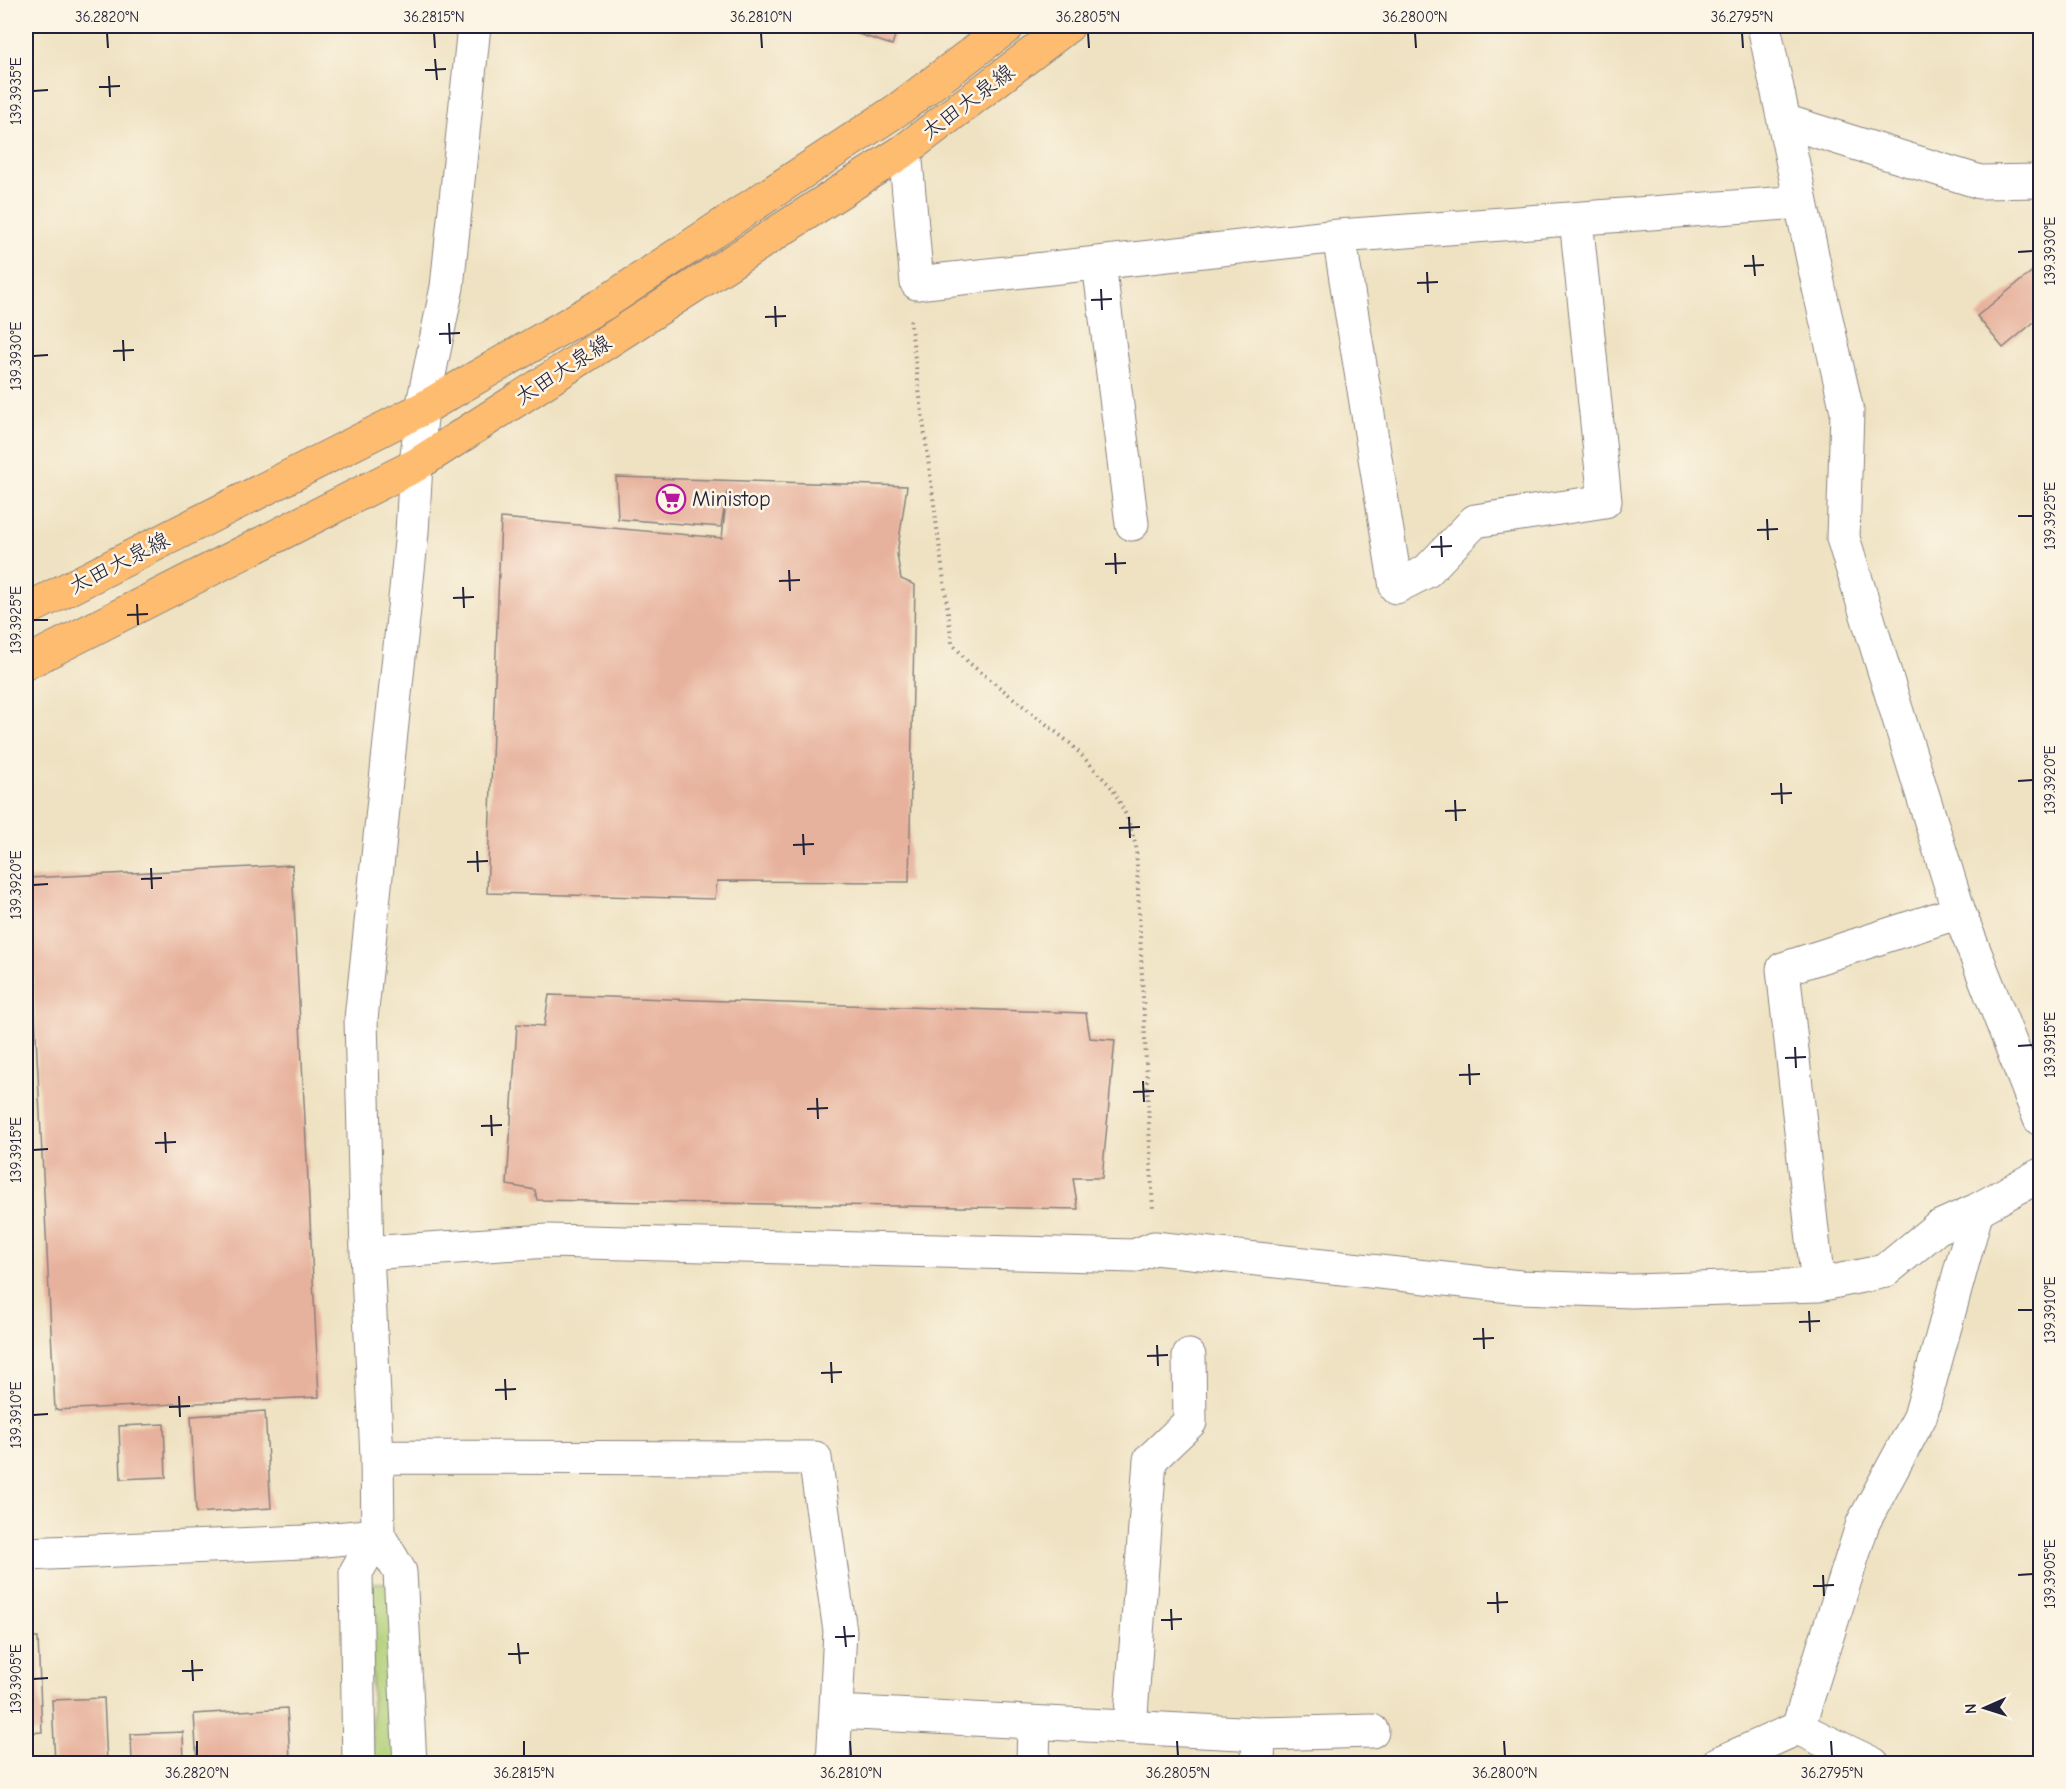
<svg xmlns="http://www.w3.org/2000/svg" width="2066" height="1789" font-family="'Comic Neue','Klee One',sans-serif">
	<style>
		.green { fill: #adce76; stroke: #687858; stroke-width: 1.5 }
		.building { fill: #e7b29d }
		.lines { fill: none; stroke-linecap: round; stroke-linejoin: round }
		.minor-casing { stroke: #88827e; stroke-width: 35 }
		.major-casing { stroke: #88827e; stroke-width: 35 }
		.path { stroke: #88827e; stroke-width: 4; stroke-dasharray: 1.5 4.5; stroke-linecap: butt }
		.minor { stroke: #fff; stroke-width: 33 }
		.major { stroke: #fdbc70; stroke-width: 33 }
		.ticks { fill: none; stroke: #22223b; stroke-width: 2 }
		.labels { text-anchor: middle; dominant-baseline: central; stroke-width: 5; stroke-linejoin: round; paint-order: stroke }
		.street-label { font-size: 22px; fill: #22223b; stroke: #fcf5e5 }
		.poi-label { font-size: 22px; fill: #22223b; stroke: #fcf5e5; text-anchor: start }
		.neatline { fill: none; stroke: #22223b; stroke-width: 2 }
		.ticks-label { font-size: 15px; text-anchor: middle; fill: #22223b }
	</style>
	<rect width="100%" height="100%" fill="#fcf5e5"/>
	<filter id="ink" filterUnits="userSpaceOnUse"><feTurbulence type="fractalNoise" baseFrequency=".0167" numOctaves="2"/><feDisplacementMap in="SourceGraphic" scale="12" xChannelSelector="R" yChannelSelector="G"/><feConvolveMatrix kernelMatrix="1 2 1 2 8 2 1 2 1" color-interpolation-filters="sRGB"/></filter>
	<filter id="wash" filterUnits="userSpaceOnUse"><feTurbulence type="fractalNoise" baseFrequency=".008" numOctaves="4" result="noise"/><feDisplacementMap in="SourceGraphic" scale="24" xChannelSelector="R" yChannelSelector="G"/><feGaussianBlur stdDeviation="1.35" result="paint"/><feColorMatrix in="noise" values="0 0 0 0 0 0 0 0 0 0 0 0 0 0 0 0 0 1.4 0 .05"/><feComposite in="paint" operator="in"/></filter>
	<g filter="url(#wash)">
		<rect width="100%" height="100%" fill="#efe2c2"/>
		<!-- green -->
		<path class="green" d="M394 1582 401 1763H373L370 1584Z"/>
		<g id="blocks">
			<!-- building -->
			<path class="building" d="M834 26H898L892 45Z
				M2040 265V317L2003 348 1977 316Z
				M616 477 907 486 897 554 901 579 915 585 909 882 717 881 715 899 487 893 501 518 722 538 727 492 721 527 618 519Z
				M292 865 319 1397 55 1410 28 878Z
				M549 995 1086 1013 1090 1038 1115 1040 1102 1178H1073L1078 1209 537 1200 535 1190 507 1185 517 1024 544 1026Z
				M265 1411 271 1508 196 1513 191 1416Z
				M164 1424 166 1477 121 1479 119 1426Z
				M26 1638H38L42 1732 26 1733Z
				M104 1698 107 1764H55L52 1700Z
				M287 1708 290 1758 266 1760V1764H197L194 1714Z
				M183 1732 184 1764H132L131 1734Z"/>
		</g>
	</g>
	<g filter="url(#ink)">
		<use href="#blocks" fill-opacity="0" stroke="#88827e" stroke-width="1.5"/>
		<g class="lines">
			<!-- minor casing -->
			<g class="minor-casing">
				<path id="minor" d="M1764 26 1819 288 1847 411 1843 538 1959 912 2040 1119
					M1784 121 1980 182 2040 181
					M905 150 917 283 1339 236 1800 202
					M1339 236 1396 587 1427 571 1475 521 1605 501 1576 219
					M1099 263 1132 524
					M367 1253 548 1241 1134 1256 1154 1248 1520 1287 1632 1291 1818 1285 1885 1271 1937 1228 1977 1210
					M1818 1285 1783 969 1959 912
					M377 1457 815 1458 840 1631 833 1764
					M26 1554 303 1542 378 1535
					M837 1712 1259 1734 1372 1731
					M1130 1727 1150 1460 1190 1422 1189 1356
					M359 1764 356 1572 378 1535
					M410 1764 400 1572 378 1535 377 1457 367 1253 361 1019 412 532 416 465 422 409 447 287 474 26
					M1033 1764 1034 1723
					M1258 1764 1259 1734
					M1717 1764 1798 1728
					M1873 1764 1798 1728 1863 1523 1920 1417 1977 1210 2040 1175"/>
			</g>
			<!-- major casing -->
			<g class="major-casing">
				<path id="major" d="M26 610 422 409 603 304 900 108 1008 26
					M26 663 416 465 905 150 1068 26"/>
			</g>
			<!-- path -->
			<path class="path" d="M910 320 952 643 968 662 1071 744 1113 789 1127 817 1136 846 1153 1211"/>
			<!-- minor -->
			<use href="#minor" class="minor"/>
			<!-- major -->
			<use href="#major" class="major"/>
		</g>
	</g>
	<!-- ticks -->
	<path class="ticks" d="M107 33 108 48M434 33 435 48M761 33 762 48M1088 33 1089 48M1415 33 1416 48M1742 33 1743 48M435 59 437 80M425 70 446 69M109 76 110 97M99 87 120 86M33 91 48 90M2018 252 2033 251M1753 255 1755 276M1744 266 1764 265M1427 272 1428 293M1417 283 1438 282M1101 289 1102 310M1091 300 1112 299M775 306 776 327M765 317 786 316M449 323 450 344M439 334 460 333M123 340 124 361M113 351 134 350M33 356 48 355M2018 516H2033M1767 519 1768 540M1757 530 1778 529M1441 536 1442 557M1431 547 1452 546M1115 553 1116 574M1105 564 1126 563M789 570 790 591M779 581 800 580M463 587 464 608M453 598 474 597M137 604 138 625M127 615 148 614M33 620H48M2018 781 2033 780M1781 783 1782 804M1771 794 1792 793M1455 800 1456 821M1445 811 1466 810M1129 817 1130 838M1119 828 1140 827M803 834 804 855M793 845 814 844M477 851 478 872M467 862 488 861M151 868 152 889M141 879 162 878M33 885 48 884M2018 1046 2033 1045M1795 1047 1796 1068M1785 1058 1806 1057M1469 1064 1470 1085M1459 1075 1480 1074M1143 1081 1144 1102M1133 1092 1154 1091M817 1098 818 1119M807 1109 828 1108M491 1115 492 1136M481 1126 502 1125M165 1132 166 1153M155 1143 176 1142M33 1150 48 1149M2018 1310H2033M1809 1311 1810 1332M1799 1322 1820 1321M1483 1328 1484 1349M1473 1339 1494 1338M1157 1345 1158 1366M1147 1356 1168 1355M831 1362 832 1383M821 1373 842 1372M505 1379 506 1400M495 1390 516 1389M179 1396 180 1417M169 1407 190 1406M33 1415 48 1414M1823 1575 1824 1596M2018 1575 2033 1574M1813 1586 1834 1585M1497 1592 1498 1613M1487 1603 1508 1602M1171 1609 1172 1630M1161 1620 1182 1619M844 1626 846 1647M835 1637 855 1636M518 1643 520 1664M508 1654 529 1653M192 1660 193 1681M182 1671 203 1670M33 1679 48 1678M197 1741V1756M524 1741V1756M850 1741 851 1756M1177 1741 1178 1756M1504 1741 1505 1756M1831 1741 1832 1756"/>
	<!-- icons -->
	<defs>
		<g id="supermarket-ring" transform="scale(1.5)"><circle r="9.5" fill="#fcf5e5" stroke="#b5179e" stroke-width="1.5"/><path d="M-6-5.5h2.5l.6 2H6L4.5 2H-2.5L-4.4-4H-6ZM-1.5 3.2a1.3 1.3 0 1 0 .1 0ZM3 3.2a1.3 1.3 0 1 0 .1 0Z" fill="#b5179e"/></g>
	</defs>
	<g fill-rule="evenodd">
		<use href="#supermarket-ring" x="671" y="499"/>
	</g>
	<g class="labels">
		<!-- street labels -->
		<g class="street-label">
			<text transform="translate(968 102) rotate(-37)">太田大泉線</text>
			<text transform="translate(563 370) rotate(-33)">太田大泉線</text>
			<text transform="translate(119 563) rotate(-27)">太田大泉線</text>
		</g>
		<!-- poi labels -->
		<g class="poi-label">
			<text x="692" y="499">Ministop</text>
		</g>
	</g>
	<!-- margin -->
	<rect width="2066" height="1789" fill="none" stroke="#fcf5e5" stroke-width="66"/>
	<!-- north arrow -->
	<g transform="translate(1985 1708) rotate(267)" stroke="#fcf5e5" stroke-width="4.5" paint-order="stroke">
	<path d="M0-4.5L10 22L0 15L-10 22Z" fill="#22223b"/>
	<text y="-9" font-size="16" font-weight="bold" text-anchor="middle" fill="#22223b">N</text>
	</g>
	<rect x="33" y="33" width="2000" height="1723" class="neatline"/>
	<g class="ticks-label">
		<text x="107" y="22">36.2820°N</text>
		<text x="434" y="22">36.2815°N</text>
		<text x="761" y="22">36.2810°N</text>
		<text x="1088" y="22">36.2805°N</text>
		<text x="1415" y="22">36.2800°N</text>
		<text x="1742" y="22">36.2795°N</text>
		<text transform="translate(16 91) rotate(-90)" y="5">139.3935°E</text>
		<text transform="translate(2050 251) rotate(-90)" y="5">139.3930°E</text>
		<text transform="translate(16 356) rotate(-90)" y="5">139.3930°E</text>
		<text transform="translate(2050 516) rotate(-90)" y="5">139.3925°E</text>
		<text transform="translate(16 620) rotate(-90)" y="5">139.3925°E</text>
		<text transform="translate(2050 780) rotate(-90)" y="5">139.3920°E</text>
		<text transform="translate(16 885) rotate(-90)" y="5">139.3920°E</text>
		<text transform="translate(2050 1045) rotate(-90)" y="5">139.3915°E</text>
		<text transform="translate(16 1150) rotate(-90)" y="5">139.3915°E</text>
		<text transform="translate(2050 1310) rotate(-90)" y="5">139.3910°E</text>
		<text transform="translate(16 1415) rotate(-90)" y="5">139.3910°E</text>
		<text transform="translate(2050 1574) rotate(-90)" y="5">139.3905°E</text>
		<text transform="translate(16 1679) rotate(-90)" y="5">139.3905°E</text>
		<text x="197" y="1778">36.2820°N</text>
		<text x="524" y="1778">36.2815°N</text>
		<text x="851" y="1778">36.2810°N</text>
		<text x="1178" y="1778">36.2805°N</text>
		<text x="1505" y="1778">36.2800°N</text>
		<text x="1832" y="1778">36.2795°N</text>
	</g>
</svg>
